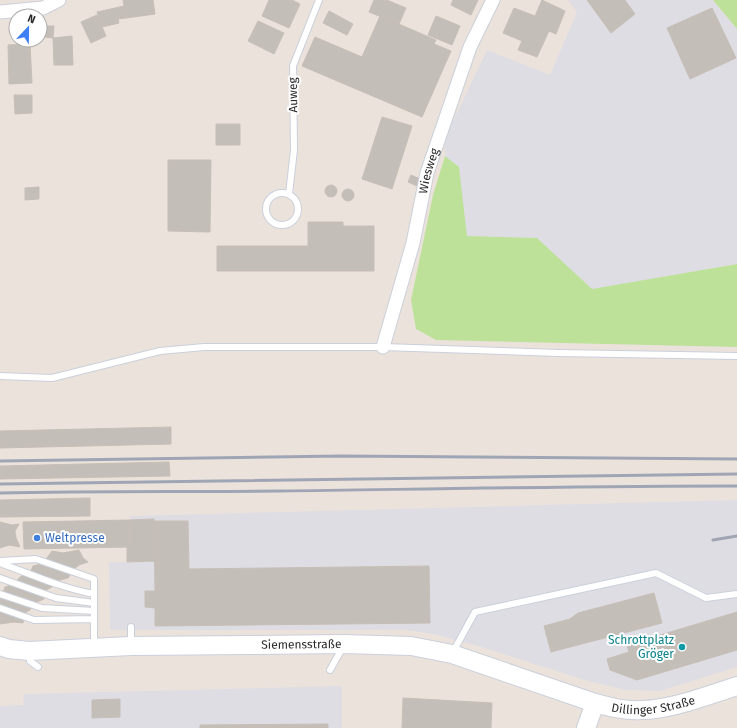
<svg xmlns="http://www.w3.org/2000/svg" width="737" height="728" font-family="'Fira Sans',sans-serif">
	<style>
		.industrial { fill: #dedde4 }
		.green { fill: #bee19a }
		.building { fill: #c4beb8; stroke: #c7beb6 }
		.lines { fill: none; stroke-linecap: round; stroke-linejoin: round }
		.lane-casing { stroke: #cad0db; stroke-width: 8 }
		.street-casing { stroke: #cad0db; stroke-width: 15 }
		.secondary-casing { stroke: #cad0db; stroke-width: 20 }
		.lane { stroke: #fff; stroke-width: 6 }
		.street { stroke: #fff; stroke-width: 13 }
		.secondary { stroke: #fff; stroke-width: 18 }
		.rail { stroke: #9fa5b4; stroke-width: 3 }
		.shop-dot { fill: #3f7fe0; stroke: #fff; stroke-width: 1.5 }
		.culture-dot { fill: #0f9aa8; stroke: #fff; stroke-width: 1.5 }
		.labels { text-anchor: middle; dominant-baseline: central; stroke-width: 4; stroke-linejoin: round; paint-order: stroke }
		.street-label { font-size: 12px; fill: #2a2a2a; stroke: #fff }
		.shop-label { font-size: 12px; fill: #366cbe; stroke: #fff; text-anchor: start }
		.culture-label { font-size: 12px; fill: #0d838f; stroke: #fff; text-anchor: end }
	</style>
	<rect width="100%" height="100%" fill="#ece2dc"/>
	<!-- industrial -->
	<path class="industrial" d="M568 0H713L737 29V264L448 315 445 138 487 50 550 75 577 12Z
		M737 500V667L660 691 626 690 588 681 475 645 433 634 405 630H110L109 562H127L130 547V516Z
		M342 686V728H0V706L23 705 24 694Z"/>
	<!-- green -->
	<path class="green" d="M713 0H737V29Z
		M445 156 459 167 467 236 537 238 592 289 737 264V347L436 340 416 329 411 300 433 195Z"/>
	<!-- building -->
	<path class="building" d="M123 0H153L155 14 126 18Z
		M269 0H292L300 4 289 28 262 16Z
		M374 0H387L406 8 399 24 369 12Z
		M453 0H478L471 15 451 5Z
		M542 0 565 11 556 34 549 31 537 57 518 50 522 41 503 33 514 8 535 16Z
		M587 0H625L635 14 611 33Z
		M124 6 126 18 118 19 119 23 102 27 97 12Z
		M712 8 736 58 690 79 667 28Z
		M329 11 353 24 347 35 323 23Z
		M97 15 106 36 91 43 81 22Z
		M380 16 436 40 434 44 451 51 422 117 302 66 315 37 362 57Z
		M436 16 460 26 452 45 428 35Z
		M258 21 284 33 274 54 248 41Z
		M46 26H54L53 38 45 37Z
		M72 36 73 65H54L53 38Z
		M30 44 32 83 9 84 8 45Z
		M14 95H32V113L15 114Z
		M382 117 412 126 392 189 362 179Z
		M216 124H240V145H216Z
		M168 160H211L210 232 168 231Z
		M411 175 420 179 417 186 408 182Z
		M325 191a6 6 0 1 1 12 0a6 6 0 1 1-12 0Z
		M39 187V199L25 200V188Z
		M342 195a6 6 0 1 1 12 0a6 6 0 1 1-12 0Z
		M308 222H343V226H374V271H217V246H308Z
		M171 427V444L0 448V431Z
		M169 462 170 476 0 479V466Z
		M90 498V516L0 517V500Z
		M154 519 155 561 127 562V547H130V520Z
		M130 520V547L24 549 23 522Z
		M154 521H188L189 569 429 566 430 623 155 626V608L145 607V591H155Z
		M0 522 12 525 19 524 15 531 16 538 20 547 9 545 0 548Z
		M79 550 83 558 88 562 79 565 74 569 68 578 56 581 52 587 46 590 44 599 34 603 30 610 26 612 23 623 14 622 0 624V595L3 593 5 587 14 584 20 577 31 571 33 566 41 564 47 558 52 551 63 553Z
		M654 593 662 623 551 652 544 626 570 619 578 613Z
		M737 612V650L637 680 610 670 607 659 629 652 627 645Z
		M403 698 492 703 491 728H402Z
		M120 699V717L92 718V700Z
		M328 724V728H200V725Z"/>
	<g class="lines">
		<!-- lane casing -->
		<g class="lane-casing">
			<path id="lane" d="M266 209a16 16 0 1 1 32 0a16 16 0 1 1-32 0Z
				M289 194 294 150 293 66 319 0
				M0 376 52 378 160 351 204 347H383L558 353 737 356
				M0 561 36 559 94 579V647
				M0 563C31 574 61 588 94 594
				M0 578 56 598 94 603
				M0 594 42 608 94 611
				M0 608 34 620 94 619
				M131 627V645
				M453 652 475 612 656 573 706 598 737 594
				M30 653V661L38 667
				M330 670 343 647"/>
		</g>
		<!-- street casing -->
		<g class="street-casing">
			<g id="street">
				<path d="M0 12 43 8 59 0"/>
				<path id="s1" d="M383 347 413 243 427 173 470 47 493 0"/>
			</g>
		</g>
		<!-- secondary casing -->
		<g class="secondary-casing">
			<g id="secondary">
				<path id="s2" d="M0 646 9 649 29 651 131 646 248 645 344 644 411 646 452 654 595 703C610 707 625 711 641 710 671 710 708 695 737 686"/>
				<path d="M586 728 595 703"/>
			</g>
		</g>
		<!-- lane -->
		<use href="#lane" class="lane"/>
		<!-- street -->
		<use href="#street" class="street"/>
		<!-- secondary -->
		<use href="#secondary" class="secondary"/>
		<!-- rail -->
		<path class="rail" d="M0 461 340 456 737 459
			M0 484 737 474
			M0 493C94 491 188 492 281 491 433 489 585 486 737 486
			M713 540 737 536"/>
	</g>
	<!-- markers -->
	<circle class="shop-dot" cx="37" cy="538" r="4"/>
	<circle class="culture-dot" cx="682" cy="647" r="4"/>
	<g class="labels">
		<!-- street labels -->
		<g class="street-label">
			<text transform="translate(293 95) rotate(-91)">Auweg</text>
			<text stroke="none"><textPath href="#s1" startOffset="182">Wiesweg</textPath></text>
			<text stroke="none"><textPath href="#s2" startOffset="302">Siemensstraße</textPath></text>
			<text stroke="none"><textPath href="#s2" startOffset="664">Dillinger Straße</textPath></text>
		</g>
		<!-- shop labels -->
		<g class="shop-label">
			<text x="45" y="538">Weltpresse</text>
		</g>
		<!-- culture labels -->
		<g class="culture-label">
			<text x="674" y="640">Schrottplatz<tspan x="674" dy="14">Gröger</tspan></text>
		</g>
	</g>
	<!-- north arrow -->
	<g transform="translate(28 28) rotate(22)"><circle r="19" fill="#ffffff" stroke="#aaaaaa"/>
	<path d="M0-3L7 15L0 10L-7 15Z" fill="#3f7ff6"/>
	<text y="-6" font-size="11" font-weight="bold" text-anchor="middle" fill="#2a2a2a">N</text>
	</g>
</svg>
